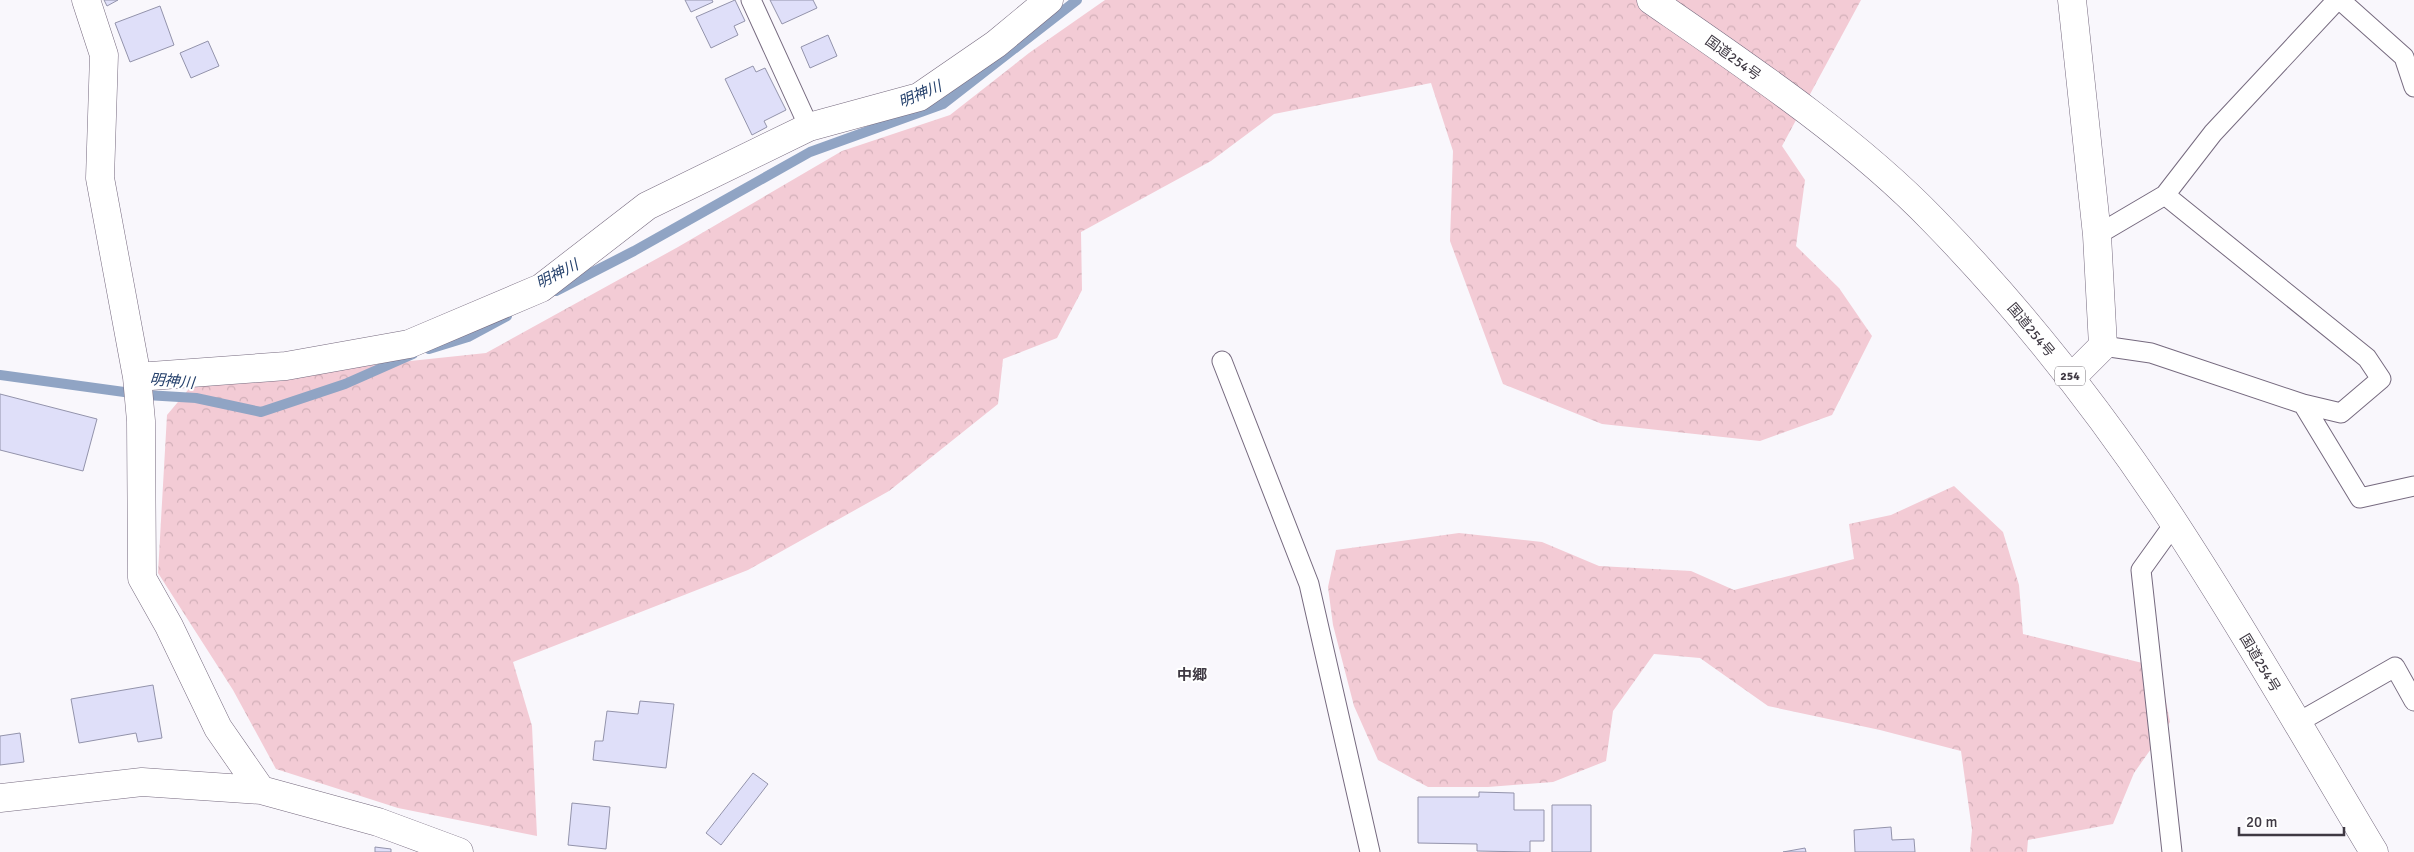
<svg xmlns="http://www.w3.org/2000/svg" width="2414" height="852" font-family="Signika,'Noto Sans JP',sans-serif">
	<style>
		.forest { fill: url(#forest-crowns) }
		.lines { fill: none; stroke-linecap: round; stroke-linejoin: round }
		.stream { stroke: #90a4c4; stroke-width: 10 }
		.building { fill: #dfdff9; stroke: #9393ab }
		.lane-casing { stroke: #766a7f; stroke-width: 21 }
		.street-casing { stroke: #766a7f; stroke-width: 29 }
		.highway-casing { stroke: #766a7f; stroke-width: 29 }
		.lane { stroke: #fff; stroke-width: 19 }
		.street { stroke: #fff; stroke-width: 28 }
		.highway { stroke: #fff; stroke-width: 28 }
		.labels { text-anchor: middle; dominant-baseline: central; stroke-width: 4; stroke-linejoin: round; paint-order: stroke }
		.shield { fill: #fff; stroke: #79747b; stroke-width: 1 }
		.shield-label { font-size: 12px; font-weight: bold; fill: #3f3943 }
		.street-label { font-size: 14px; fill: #3f3943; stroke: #fff }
		.water-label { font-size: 15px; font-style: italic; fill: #25416c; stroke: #fff }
		.neighbourhood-label { font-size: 15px; font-weight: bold; fill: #3f3943; stroke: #fff }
	</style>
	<defs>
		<pattern id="forest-crowns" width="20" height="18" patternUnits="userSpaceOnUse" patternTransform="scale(1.25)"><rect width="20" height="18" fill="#f3cbd5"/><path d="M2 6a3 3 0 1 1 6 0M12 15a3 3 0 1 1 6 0" fill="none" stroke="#d1afb8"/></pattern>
	</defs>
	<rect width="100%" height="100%" fill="#f9f7fc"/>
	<!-- forest -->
	<path class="forest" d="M1105 0H1861L1782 146 1805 180 1796 246 1839 288 1872 336 1832 415 1760 441 1602 424 1503 384 1450 241 1453 151 1431 83 1274 114 1211 161 1081 232 1082 290 1057 338 1003 359 998 404 889 491 748 570 513 662 532 726 537 836 398 808 276 769 233 690 158 573 167 415 193 384 486 353 678 247 842 151 950 115 1029 53Z
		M1954 486 2003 532 2019 585 2023 634 2159 667 2170 722 2134 773 2113 824 2028 840 2027 852H1970L1972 830 1961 751 1880 730 1768 706 1700 658 1654 654 1613 711 1606 761 1553 782 1488 787H1428L1378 760 1354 706 1333 625 1328 587 1336 550 1459 533 1542 542 1599 566 1691 571 1734 590 1854 559 1849 524 1891 515Z"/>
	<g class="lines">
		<!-- stream -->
		<path class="stream" d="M556 291 634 251 810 152 943 104 1077 0
			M429 349 468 337 507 316
			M0 375 146 395 196 398 261 412 345 384 413 354"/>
	</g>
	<!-- building -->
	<path class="building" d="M104 0H118L107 6Z
		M685 0H712L713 2 691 12Z
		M735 0 745 21 734 26 738 35 711 48 696 17Z
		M770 0H813L817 8 782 24Z
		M160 6 174 45 130 62 115 23Z
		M828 35 837 56 810 68 801 47Z
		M208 41 219 66 191 78 180 53Z
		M753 66 756 72 765 68 786 110 764 121 767 127 752 135 725 79Z
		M0 394 97 419 83 471 0 450Z
		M153 685 162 738 138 742 136 733 79 743 71 699Z
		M640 701 674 704 666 768 593 760 595 741H603L607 711 638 714Z
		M20 733 24 762 0 765V736Z
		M753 773 768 784 721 845 706 833Z
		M1479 792 1514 793V810H1544V841H1530V852L1477 851V844L1418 843V797H1479Z
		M572 803 610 807 606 849 568 845Z
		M1552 805H1591V852H1552Z
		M1891 827 1892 840 1914 839 1915 852H1855L1854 830Z
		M375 847 391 849V852H375Z
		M1805 848 1806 852H1783Z"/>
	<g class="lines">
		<!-- lane casing -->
		<g class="lane-casing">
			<path id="lane" d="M751 0 809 127
				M2340 0 2404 57 2414 87
				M2097 235 2165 195 2213 133 2337 0
				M2103 346 2151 353 2303 404 2341 413 2381 379 2367 358 2165 195
				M1222 361 1309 584 1370 852
				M2303 404 2360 498 2414 486
				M2297 723 2395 667 2414 701
				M2172 852 2141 570 2174 524"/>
		</g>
		<!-- street casing -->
		<g class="street-casing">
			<path id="street" d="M86 0 104 55 100 178 137 377 141 421 142 578 169 626 218 728 261 790
				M137 377 286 366 409 344 541 288 647 206 809 127 919 97 996 44 1049 0
				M2071 378 2103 346 2097 235 2072 0
				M0 798 142 782 261 790 378 822 459 852"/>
		</g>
		<!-- highway casing -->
		<g class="highway-casing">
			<path id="highway" d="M1651 0C1745 65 1854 138 1933 220 2020 309 2098 408 2167 512 2240 623 2306 738 2374 852"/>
		</g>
		<!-- lane -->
		<use href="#lane" class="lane"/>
		<!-- street -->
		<use href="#street" class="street"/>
		<!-- highway -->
		<use href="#highway" class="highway"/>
	</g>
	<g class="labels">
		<!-- shield labels -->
		<rect class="shield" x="2055" y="366.5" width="30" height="19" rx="4"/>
		<g class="shield-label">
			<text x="2070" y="376">254</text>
		</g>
		<!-- street labels -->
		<g class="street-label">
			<text transform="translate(1733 58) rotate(36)">国道254号</text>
			<text transform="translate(2031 330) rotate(50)">国道254号</text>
			<text transform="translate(2260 663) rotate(59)">国道254号</text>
		</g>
		<!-- water labels -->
		<g class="water-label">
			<text transform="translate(920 94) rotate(-23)">明神川</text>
			<text transform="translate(557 274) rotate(-27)">明神川</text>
			<text transform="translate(172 381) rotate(5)">明神川</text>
		</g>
		<!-- neighbourhood labels -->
		<g class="neighbourhood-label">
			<text x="1192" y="675">中郷</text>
		</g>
	</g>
	<!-- scale -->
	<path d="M2239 827v8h105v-8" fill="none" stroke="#3f3943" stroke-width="2.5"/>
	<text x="2246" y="827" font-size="15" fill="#3f3943" stroke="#ffffff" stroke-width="4" paint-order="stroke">20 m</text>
</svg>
